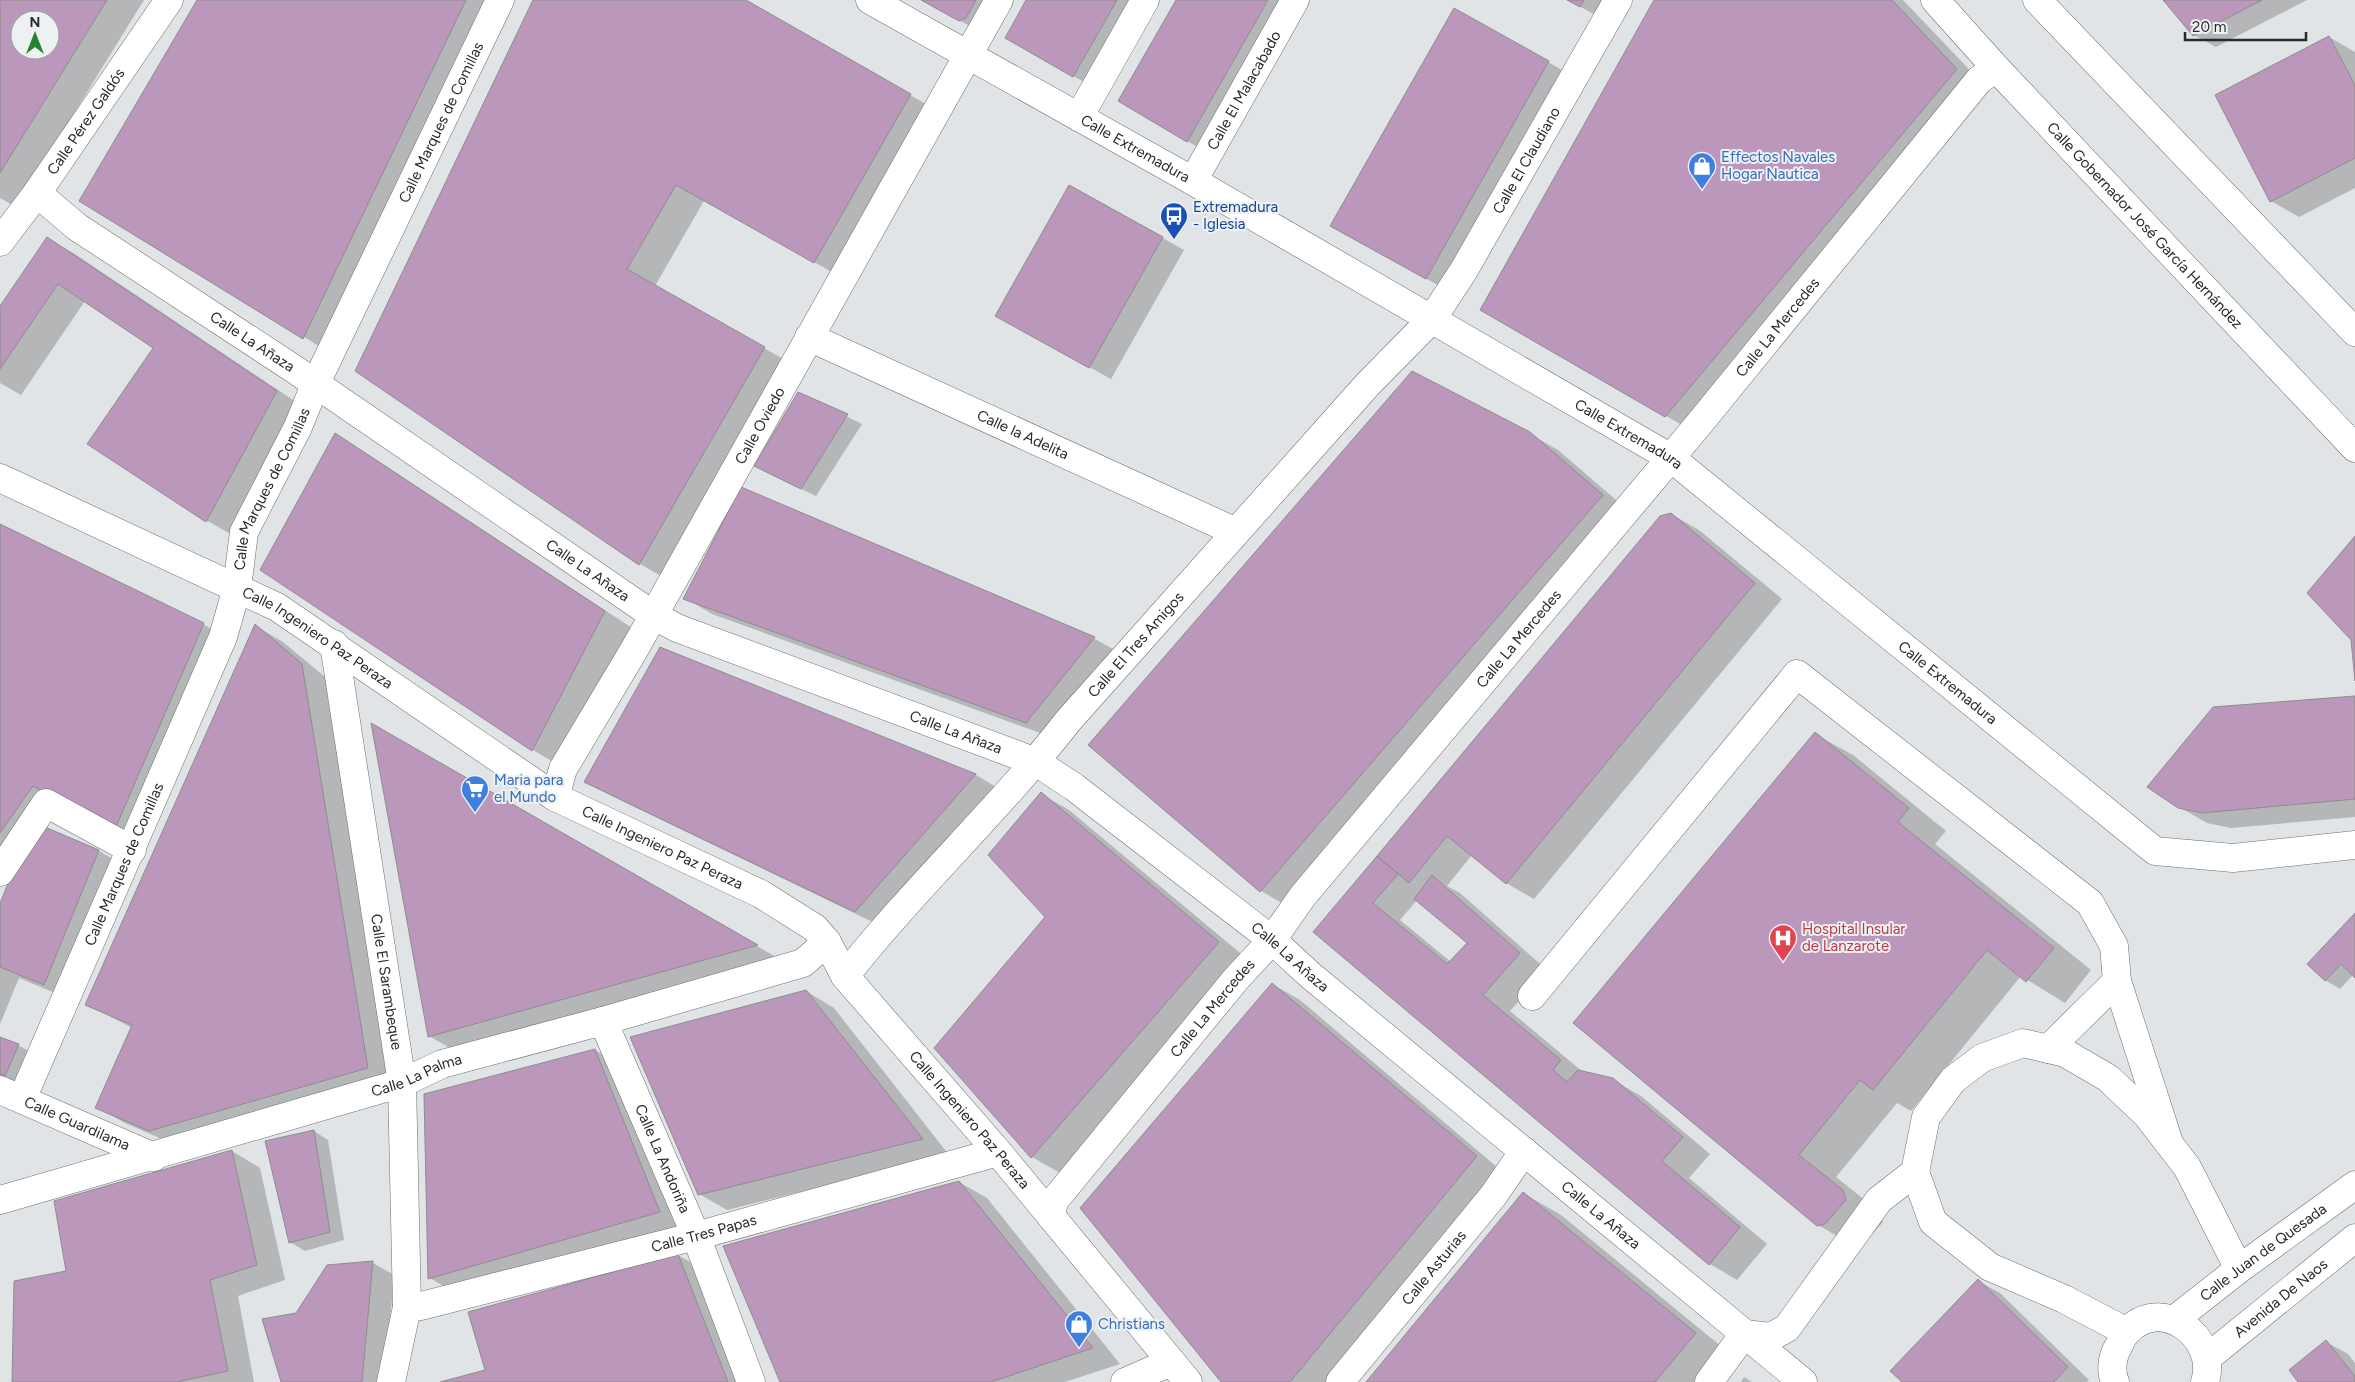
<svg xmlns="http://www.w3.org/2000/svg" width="2355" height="1382" font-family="Figtree,sans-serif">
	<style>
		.shadow { fill: #0003; fill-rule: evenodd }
		.building { fill: #bb97bb; stroke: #8f8c8f; fill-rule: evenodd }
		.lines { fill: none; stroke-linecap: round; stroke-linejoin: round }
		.minor-casing { stroke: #6d6f71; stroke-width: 29 }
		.minor { stroke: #fff; stroke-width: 28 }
		.labels { text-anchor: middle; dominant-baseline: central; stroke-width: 4; stroke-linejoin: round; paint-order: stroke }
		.street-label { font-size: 15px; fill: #292a2b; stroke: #eef1f3 }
		.shop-label { font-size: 15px; fill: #366cbe; stroke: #eef1f3; text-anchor: start }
		.transit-label { font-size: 15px; fill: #164399; stroke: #eef1f3; text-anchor: start }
		.health-label { font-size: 15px; fill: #be3a42; stroke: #eef1f3; text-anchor: start }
	</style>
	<rect width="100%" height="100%" fill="#e1e4e6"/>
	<!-- shadow -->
	<path class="shadow" d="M0 0H144L16 207 0 198ZM20 20H50V50H20Z
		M198 0H501L332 354 81 201Z
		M534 0H744L938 111 842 278 705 199 655 286 792 364 668 580 640 564 357 371Z
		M922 0H1013L994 33 988 36Z
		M1028 0H1154L1101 92 1006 37Z
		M1177 0H1305L1215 157 1187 141Z
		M1568 0H1621L1608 22Z
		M1655 0H1903L1985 86 1694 432 1482 310Z
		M2165 0H2307L2216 47 2194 35Z
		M2329 37 2355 52V188L2299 217 2271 201Z
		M1548 62 1576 78 1454 294 1360 242Z
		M1070 186 1184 250 1111 379 1018 328Z
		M47 238 75 254 305 408 234 536 206 520 154 348 85 301 21 395 0 383V308Z
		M799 393 862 424 816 496 770 474Z
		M1530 434 1558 450 1630 512 1289 907 1261 891 1089 745Z
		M335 435 363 451 632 628 560 766 533 750Z
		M742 489 1095 639 1122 654 1054 738 712 614 685 598Z
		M1671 514 1699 530 1782 599 1534 899 1506 883 1472 855 1447 886 1460 893 1547 970 1510 1011 1583 1072 1613 1080 1641 1096 1710 1154 1689 1178 1767 1244 1737 1280 1710 1264 1315 932 1661 517ZM1417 900 1468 943 1451 962 1400 920Z
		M0 526 203 624 231 641 144 844 62 801 43 828 99 851 127 867 72 1000 19 978 0 1024V906L16 867 0 877Z
		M256 626 283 642 330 681 396 1084 178 1146 125 1123 97 1107 132 1028 86 1004Z
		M661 648 976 775 1003 791 883 927 614 797 586 781Z
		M2355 697V817L2231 828 2207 823 2179 807Z
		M372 726 757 946 783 961 457 1052 429 1036Z
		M1815 734 1853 755 1946 831 1935 844 2091 970 2065 1003 2021 976 1911 1111 1897 1103 1836 1177 1881 1213 1883 1222 1863 1245 1856 1247 1818 1225 1574 1023Z
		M1041 794 1069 810 1246 958 1060 1173 1032 1157 936 1048 1047 917Z
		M2355 915V977L2353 975 2340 989 2325 980Z
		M1272 984 1300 1000 1504 1173 1331 1382H1223Z
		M806 991 834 1008 949 1155 727 1210 699 1194Z
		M0 1038 18 1045 46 1061 33 1091 0 1078Z
		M595 1050 623 1066 687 1228 457 1294 430 1278Z
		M314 1131 328 1140 344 1240 305 1251 290 1242Z
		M232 1151 260 1168 285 1280 238 1296 254 1382H14L68 1272Z
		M959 1182 987 1198 1120 1364 1065 1382H781Z
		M1523 1193 1561 1215 1733 1356 1711 1382H1368Z
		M678 1255 706 1271 749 1382H444L486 1371Z
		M373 1263 394 1275 385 1382H282L297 1314Z
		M1978 1281 2000 1293 2089 1380 2087 1382H1903Z
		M2326 1342 2348 1354 2355 1363V1382H2300Z
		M1744 1377 1752 1382H1741Z"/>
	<!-- building -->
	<path class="building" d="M0 0H107L0 173ZM20 20H50V50H20Z
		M197 0H466L303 339 79 201Z
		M533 0H746L911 94 814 263 676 185 627 269 765 347 639 565 355 371Z
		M921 0H976L966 18 959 21Z
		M1026 0H1117L1073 77 1005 38Z
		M1176 0H1268L1187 142 1118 101Z
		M1567 0H1584L1580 7Z
		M1654 0H1892L1957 69 1665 417 1480 310Z
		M2163 0H2262L2193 36Z
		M1454 8 1549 61 1426 279 1330 226Z
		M2329 36 2355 85V158L2270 202 2215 95Z
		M1069 185 1163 237 1089 368 995 316Z
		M47 237 277 391 206 522 87 444 153 348 58 284 0 369V306Z
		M1412 371 1530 432 1603 495 1260 892 1088 745Z
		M798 392 848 414 801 489 754 466Z
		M335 433 605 611 532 751 260 570Z
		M741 487 1095 637 1026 723 683 599Z
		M1671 513 1755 583 1506 884 1447 836 1409 883 1377 856 1660 516Z
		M0 524 204 623 115 829 33 786 0 833Z
		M2355 536V681L2351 640 2307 593Z
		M255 624 302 664 368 1068 149 1131 95 1108 132 1025 85 1005Z
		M660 647 976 774 855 912 584 782Z
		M2355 696V799L2202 813 2178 808 2147 787 2213 707Z
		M371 723 758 945 428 1037Z
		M1815 732 1909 808 1898 822 2054 948 2026 982 1987 950 1873 1090 1860 1080 1799 1155 1843 1190 1846 1200 1825 1224 1817 1226 1573 1023Z
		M1041 792 1219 942 1031 1158 934 1048 1045 917 988 855Z
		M33 822 99 850 44 985 0 967V903Z
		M1377 856 1398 874 1373 903 1447 964 1467 943 1414 899 1432 875 1520 953 1483 995 1561 1060 1553 1070 1567 1082 1578 1070 1613 1078 1683 1137 1662 1161 1740 1227 1709 1265 1313 932Z
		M2355 913V978L2341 964 2325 981 2307 964Z
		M1272 983 1477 1156 1290 1382H1221L1080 1208Z
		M806 990 923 1139 698 1195 630 1037Z
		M0 1037 19 1044 5 1076 0 1074Z
		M595 1049 660 1212 428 1279 424 1094Z
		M314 1130 330 1232 289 1243 265 1141Z
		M232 1150 257 1265 210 1280 228 1371 177 1382H12L14 1281 66 1271 54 1201Z
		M959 1181 1093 1348 991 1382H780L723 1246Z
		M1523 1192 1696 1333 1655 1382H1366Z
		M678 1254 728 1382H440L485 1370 468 1312Z
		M373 1261 362 1382H281L262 1319 296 1313 327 1265Z
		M1978 1279 2068 1367 2054 1382H1902L1890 1371Z
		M2326 1340 2355 1376V1382H2298L2289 1370Z"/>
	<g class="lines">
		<!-- minor casing -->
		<g class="minor-casing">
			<g id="minor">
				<path id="s1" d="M870 0 1193 181 1671 458 2155 851 2233 858 2355 845"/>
				<path id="s2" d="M1935 0 1996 68 2355 448"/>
				<path d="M2037 0 2355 332"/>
				<path d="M1079 117 1145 0"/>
				<path id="s3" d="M1193 181 1295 0"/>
				<path id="s4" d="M37 193 77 227 294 369 653 615 677 628 1036 762 1074 787 1272 940 1310 975 1803 1382"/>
				<path id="s5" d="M0 242 37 193 169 0"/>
				<path id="s6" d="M809 337 1236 532"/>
				<path id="s7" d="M0 478 277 607 555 797 761 894 815 928 827 942 845 976 998 1152 1188 1382"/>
				<path id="s8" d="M334 644 402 1083 407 1307 391 1382"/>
				<path id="s9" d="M555 797 563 769 634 650 999 0"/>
				<path d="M0 872 46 803 132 850"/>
				<path id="s10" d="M845 976C915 887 999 810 1068 721L1368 384 1432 319 1464 270 1618 0"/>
				<path d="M1532 996 1797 674 2090 903 2114 946 2117 981 2169 1143"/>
				<path id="s11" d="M603 1021 696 1236 751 1382"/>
				<path d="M2048 1049 2117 981"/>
				<path id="s12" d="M0 1090 154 1157"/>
				<path id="s13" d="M22 1099 223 637 237 588 244 532 298 427 315 385 500 0"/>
				<path d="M1915 1172 1933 1222 1990 1267 2064 1299 2127 1332"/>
				<path id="s14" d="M0 1200 402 1083 442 1064 603 1021 803 963 827 942"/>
				<path id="s15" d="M1051 1216 1054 1201 1236 979 1272 940 1302 897 1699 424 1979 80 1996 68"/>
				<path id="s16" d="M407 1307 421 1306 696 1236 998 1152"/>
				<path id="s17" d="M2174 1320 2239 1269 2355 1185"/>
				<path id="s18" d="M2207 1358 2355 1238"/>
				<path d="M1125 1382 1171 1362"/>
				<path id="s19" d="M1340 1382 1493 1196 1524 1151"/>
				<path d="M1709 1382 1744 1334 1771 1337 1787 1328 1879 1200 1915 1172 1926 1117 1953 1080 1982 1058 2023 1043 2065 1053 2108 1078 2146 1114 2187 1167 2239 1269"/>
				<path d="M2115 1382C2110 1369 2112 1357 2119 1345 2121 1341 2123 1335 2127 1332 2160 1294 2219 1337 2205 1382"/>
			</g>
		</g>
		<!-- minor -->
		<use href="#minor" class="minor"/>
	</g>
	<!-- icons -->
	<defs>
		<g id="shop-pin" transform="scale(1.4375)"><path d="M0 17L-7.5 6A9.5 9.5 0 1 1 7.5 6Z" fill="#3f7fe0" stroke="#eef1f3"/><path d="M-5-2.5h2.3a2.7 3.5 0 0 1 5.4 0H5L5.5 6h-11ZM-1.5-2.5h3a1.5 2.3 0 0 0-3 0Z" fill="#fff"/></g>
		<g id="bus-pin" transform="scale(1.4375)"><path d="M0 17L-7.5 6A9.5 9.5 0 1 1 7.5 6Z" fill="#1a4fb4" stroke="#eef1f3"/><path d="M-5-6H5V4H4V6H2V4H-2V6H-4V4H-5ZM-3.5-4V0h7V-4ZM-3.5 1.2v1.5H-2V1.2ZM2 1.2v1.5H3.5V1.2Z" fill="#fff"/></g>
		<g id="supermarket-pin" transform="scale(1.4375)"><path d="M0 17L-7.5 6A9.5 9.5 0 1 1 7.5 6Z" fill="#3f7fe0" stroke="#eef1f3"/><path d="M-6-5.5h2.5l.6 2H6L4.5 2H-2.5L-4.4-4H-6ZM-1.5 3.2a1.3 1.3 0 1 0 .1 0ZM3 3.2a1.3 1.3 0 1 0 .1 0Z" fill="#fff"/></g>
		<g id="hospital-pin" transform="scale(1.4375)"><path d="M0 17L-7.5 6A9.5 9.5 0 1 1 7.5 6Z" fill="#e0444e" stroke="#eef1f3"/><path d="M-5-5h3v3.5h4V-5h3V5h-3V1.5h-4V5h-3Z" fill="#fff"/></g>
	</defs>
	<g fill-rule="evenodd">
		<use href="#shop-pin" x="1702" y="166"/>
		<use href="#bus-pin" x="1174" y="216"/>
		<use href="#supermarket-pin" x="475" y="789"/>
		<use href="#hospital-pin" x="1783" y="938"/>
		<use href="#shop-pin" x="1079" y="1324"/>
	</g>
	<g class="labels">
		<!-- street labels -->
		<g class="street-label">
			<text stroke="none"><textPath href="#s3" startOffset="104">Calle El Malacabado</textPath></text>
			<text stroke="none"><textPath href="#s5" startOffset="148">Calle Pérez Galdós</textPath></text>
			<text stroke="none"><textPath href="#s13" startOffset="1066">Calle Marques de Comillas</textPath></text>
			<text stroke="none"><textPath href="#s1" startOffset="304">Calle Extremadura</textPath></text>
			<text stroke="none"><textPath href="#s10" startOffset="1066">Calle El Claudiano</textPath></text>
			<text stroke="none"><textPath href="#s2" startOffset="308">Calle Gobernador José García Hernández</textPath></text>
			<text stroke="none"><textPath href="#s15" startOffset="1150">Calle La Mercedes</textPath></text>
			<text stroke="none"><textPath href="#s4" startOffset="262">Calle La Añaza</textPath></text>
			<text stroke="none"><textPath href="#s9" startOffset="425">Calle Oviedo</textPath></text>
			<text stroke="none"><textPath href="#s6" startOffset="235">Calle la Adelita</textPath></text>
			<text stroke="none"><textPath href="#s1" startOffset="874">Calle Extremadura</textPath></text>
			<text stroke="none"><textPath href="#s13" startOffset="661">Calle Marques de Comillas</textPath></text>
			<text stroke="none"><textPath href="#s4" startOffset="668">Calle La Añaza</textPath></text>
			<text stroke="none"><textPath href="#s7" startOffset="356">Calle Ingeniero Paz Peraza</textPath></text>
			<text stroke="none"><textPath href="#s15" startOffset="745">Calle La Mercedes</textPath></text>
			<text stroke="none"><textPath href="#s10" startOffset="441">Calle El Tres Amigos</textPath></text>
			<text stroke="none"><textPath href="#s1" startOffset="1279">Calle Extremadura</textPath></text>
			<text stroke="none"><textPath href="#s4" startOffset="1072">Calle La Añaza</textPath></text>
			<text stroke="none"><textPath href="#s7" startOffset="761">Calle Ingeniero Paz Peraza</textPath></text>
			<text stroke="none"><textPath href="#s13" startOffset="256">Calle Marques de Comillas</textPath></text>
			<text stroke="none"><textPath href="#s4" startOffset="1478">Calle La Añaza</textPath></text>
			<text stroke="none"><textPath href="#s8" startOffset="342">Calle El Sarambeque</textPath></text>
			<text stroke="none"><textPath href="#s15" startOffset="265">Calle La Mercedes</textPath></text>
			<text stroke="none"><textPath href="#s14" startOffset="435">Calle La Palma</textPath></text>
			<text stroke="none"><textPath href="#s7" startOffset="1181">Calle Ingeniero Paz Peraza</textPath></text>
			<text stroke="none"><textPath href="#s12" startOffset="84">Calle Guardilama</textPath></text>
			<text stroke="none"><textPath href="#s11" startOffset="150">Calle La Andoriña</textPath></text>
			<text stroke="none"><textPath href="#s4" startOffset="1882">Calle La Añaza</textPath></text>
			<text stroke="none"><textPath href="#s16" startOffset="306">Calle Tres Papas</textPath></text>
			<text stroke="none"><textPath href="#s17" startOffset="112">Calle Juan de Quesada</textPath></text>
			<text stroke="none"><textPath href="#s19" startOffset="148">Calle Asturias</textPath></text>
			<text stroke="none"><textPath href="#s18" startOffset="95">Avenida De Naos</textPath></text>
		</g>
		<!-- shop labels -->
		<g class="shop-label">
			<text x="1721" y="157">Effectos Navales<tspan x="1721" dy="17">Hogar Nautica</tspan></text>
			<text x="494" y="780">Maria para<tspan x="494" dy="17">el Mundo</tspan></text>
			<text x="1098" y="1324">Christians</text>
		</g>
		<!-- transit labels -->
		<g class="transit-label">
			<text x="1193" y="207">Extremadura<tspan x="1193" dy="17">- Iglesia</tspan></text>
		</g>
		<!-- health labels -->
		<g class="health-label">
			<text x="1802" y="929">Hospital Insular<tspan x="1802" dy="17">de Lanzarote</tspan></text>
		</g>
	</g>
	<!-- north arrow -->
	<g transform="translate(35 35)"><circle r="24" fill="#eef1f3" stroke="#9fa1a3"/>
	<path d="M0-4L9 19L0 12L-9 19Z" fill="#288130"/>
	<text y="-8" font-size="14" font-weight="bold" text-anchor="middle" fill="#292a2b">N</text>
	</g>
	<!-- scale -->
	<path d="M2185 32v8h121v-8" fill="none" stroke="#292a2b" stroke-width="2.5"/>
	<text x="2192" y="32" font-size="15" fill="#292a2b" stroke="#eef1f3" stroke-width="4" paint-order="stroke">20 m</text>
</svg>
